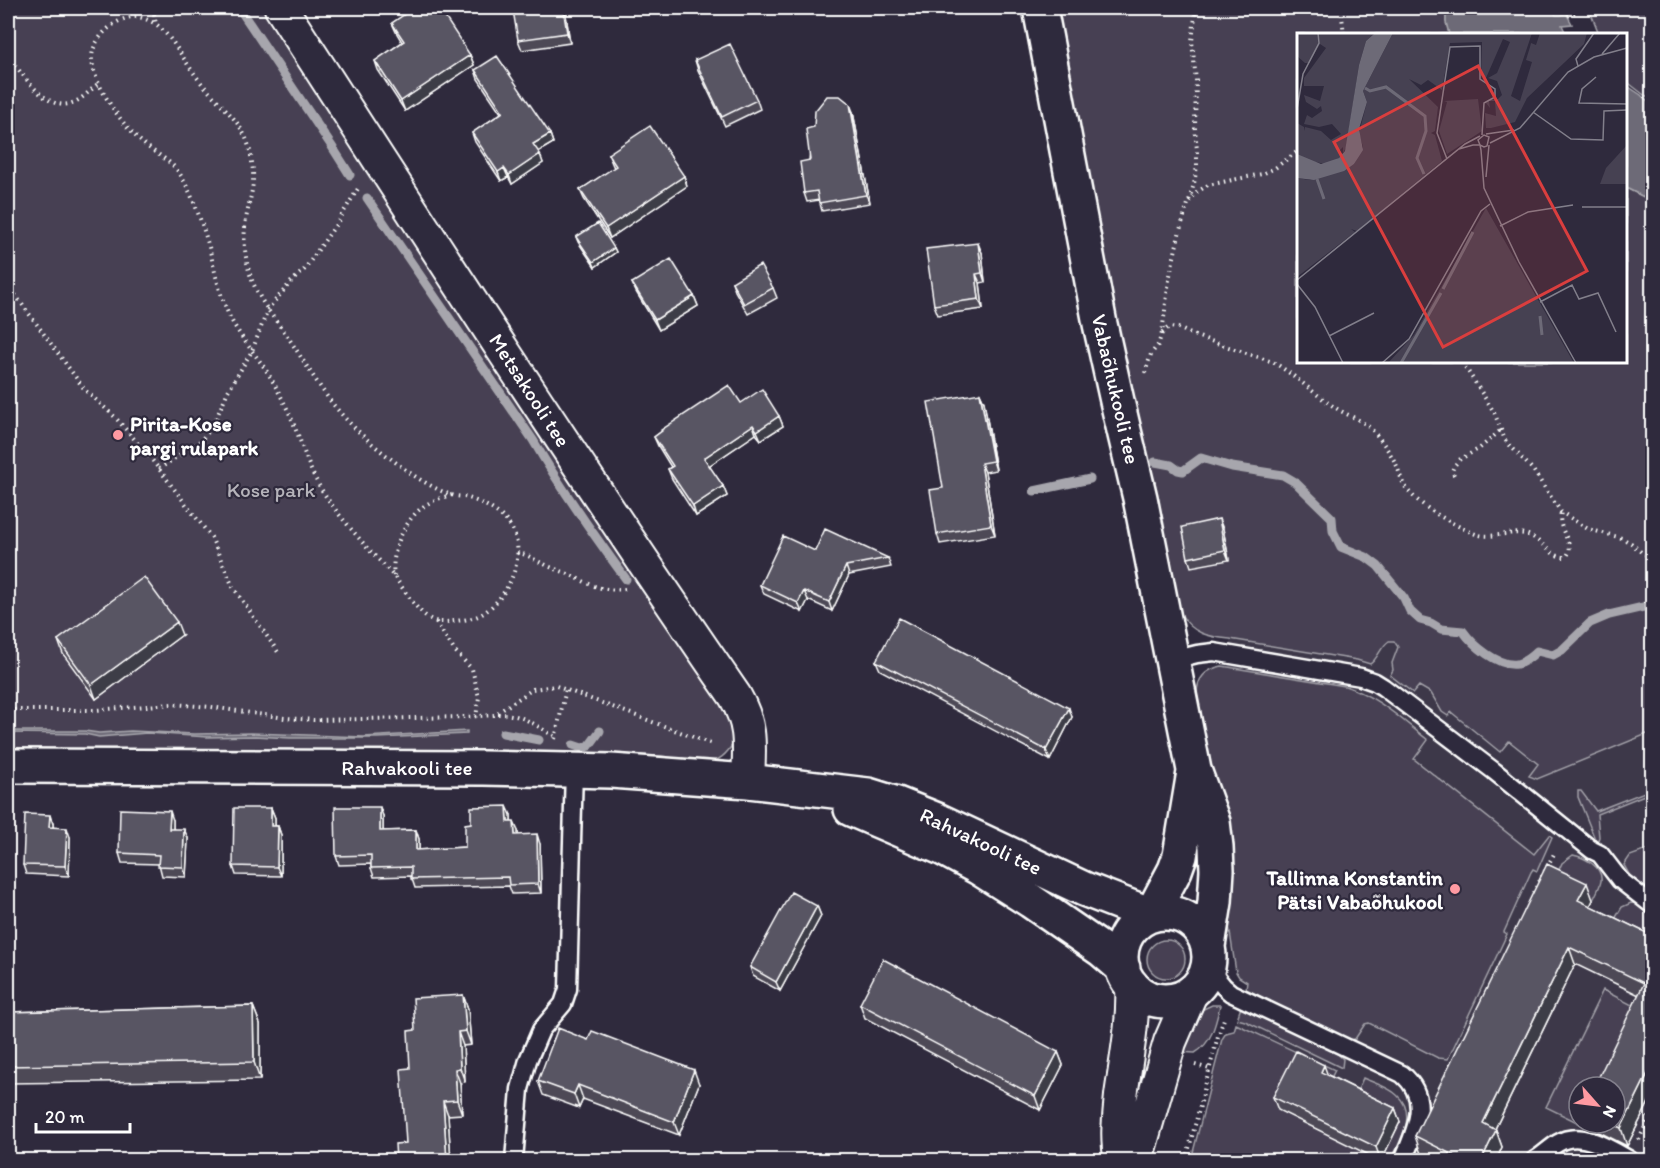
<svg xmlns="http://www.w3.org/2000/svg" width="1660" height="1168" font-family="Itim,sans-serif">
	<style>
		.built { fill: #3c3749; fill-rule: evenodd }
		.green { fill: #464152; stroke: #a2a0a8; stroke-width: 1.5 }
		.water { fill: #6d6a77; stroke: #a7a6ad; stroke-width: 1.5 }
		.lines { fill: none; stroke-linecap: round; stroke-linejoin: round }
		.stream { stroke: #a7a6ad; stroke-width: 9 }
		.service-casing { stroke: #fff; stroke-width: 21 }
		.minor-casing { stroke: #fff; stroke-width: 36 }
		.tertiary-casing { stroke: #fff; stroke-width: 38 }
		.path { stroke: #fff; stroke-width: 4; stroke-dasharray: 1.5 4.5; stroke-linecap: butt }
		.service { stroke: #2f2a3d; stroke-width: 16 }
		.minor { stroke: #2f2a3d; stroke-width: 32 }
		.tertiary { stroke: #2f2a3d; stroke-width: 33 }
		.wall { fill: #4d4956; stroke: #fff; stroke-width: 1.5 }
		.shaded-wall { fill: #3e3c46; stroke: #fff; stroke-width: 1.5 }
		.building { fill: #595564; stroke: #fff; stroke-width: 1.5 }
		.poi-dot { fill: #ff9aa2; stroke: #2f2a3d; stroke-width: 2 }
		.labels { text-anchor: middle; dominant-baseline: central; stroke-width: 4.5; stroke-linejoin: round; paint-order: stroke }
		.street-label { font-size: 21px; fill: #fff; stroke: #2f2a3d }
		.poi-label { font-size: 21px; font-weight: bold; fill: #fff; stroke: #2f2a3d; text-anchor: start }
		.park-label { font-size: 21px; fill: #b5b3ba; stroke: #2f2a3d }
		.inset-river { fill: none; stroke: #6d6a77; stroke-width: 3 }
		.inset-road { fill: none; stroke: #827f8b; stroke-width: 1.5 }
		.view { fill: #da3e3e; fill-opacity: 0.15; stroke: #da3e3e; stroke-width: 3 }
		.inset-edge { fill: none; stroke: #fff; stroke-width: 3 }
	</style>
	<rect width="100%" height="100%" fill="#2f2a3d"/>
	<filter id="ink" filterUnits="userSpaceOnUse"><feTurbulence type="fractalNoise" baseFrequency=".0167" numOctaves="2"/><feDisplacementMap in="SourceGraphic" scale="12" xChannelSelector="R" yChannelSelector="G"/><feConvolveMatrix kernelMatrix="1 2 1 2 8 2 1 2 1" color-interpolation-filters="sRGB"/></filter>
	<g filter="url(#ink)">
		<!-- built -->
		<path class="built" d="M1232 571 1652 715V1160H1218L1232 1038 1241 1007 1252 980 1228 673 1231 628ZM1579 1087H1615V1123H1579Z"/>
		<!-- green -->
		<path class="green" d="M8 8H272L731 716 734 742C727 754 719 762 705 763L661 756 592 754 8 751Z
			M1056 8H1446V22L1449 34H1298V362H1626V188L1652 201V732L1537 779 1529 776 1538 764 1509 741 1500 752 1451 712 1448 716 1442 712 1431 693 1419 686 1413 693 1390 675 1393 670 1392 663 1398 647 1394 641H1389C1380 647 1378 659 1370 664L1357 660 1230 639C1209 637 1192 634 1181 614L1155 488 1130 385Z
			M1589 8H1648L1652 12V101L1626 81V34H1599Z
			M1222 666 1345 686C1377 696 1402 720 1428 740L1414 759 1534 854 1549 835 1552 837 1537 871 1533 869 1531 872 1504 932 1507 934 1448 1059 1438 1058 1369 1023 1365 1024 1355 1039 1347 1040 1246 989 1247 982 1239 977 1236 972 1229 926 1233 867 1224 835 1197 694C1197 678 1207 669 1222 666Z
			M1652 789V792L1597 814 1599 837 1598 840 1595 839 1578 797V791H1581L1596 811Z
			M1652 848V894L1630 876 1624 865 1630 856Z
			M1573 855C1584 857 1603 867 1601 881 1600 887 1596 894 1593 900L1554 881 1562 863Z
			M1631 903 1639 904 1652 914V951L1609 929 1622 907Z
			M1147 959a19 19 0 1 1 38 0a19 19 0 1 1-38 0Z
			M1603 990 1638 1008 1609 1087H1579V1123L1546 1107Z
			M1212 1005H1220C1216 1023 1212 1043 1195 1053L1179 1052 1197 1012Z
			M1241 1007 1338 1054 1343 1059 1342 1068 1245 1021 1237 1019Z
			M1236 1024 1335 1070 1327 1086 1381 1160H1191L1222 1039 1226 1033 1234 1031Z
			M1363 1078C1374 1083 1389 1087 1397 1095 1418 1114 1400 1141 1391 1160H1381L1354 1099Z"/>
		<!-- water -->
		<path class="water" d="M1446 8H1550L1556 15H1561L1566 13 1572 24 1562 25 1566 34H1449L1446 22Z
			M1626 85 1641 95 1652 106V201L1626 188Z
			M8 731H85L99 733 131 731 194 734 252 733 364 737 467 731V734L377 738H290L255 736 208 737 147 733 99 737 85 734 8 733Z"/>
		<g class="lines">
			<!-- stream -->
			<path class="stream" d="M239 8 331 145 350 175
				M367 198 533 440C561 489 593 534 626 579
				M1155 462 1171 465 1178 470 1183 471 1201 458 1232 467 1283 475 1295 482 1332 518 1333 531 1341 547 1366 557 1378 566 1404 598 1410 611 1420 620 1431 623 1441 629 1463 631C1473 645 1498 667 1517 664 1525 662 1532 656 1537 651L1553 655 1562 650 1590 623 1609 615 1652 605
				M1034 491 1090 479
				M503 733 539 740
				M573 745 582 748 589 746 600 731"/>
			<!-- service casing -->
			<g class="service-casing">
				<path id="service" d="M1173 660 1197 654 1214 652 1361 677 1375 682 1383 687 1494 771 1592 850 1600 854 1620 880 1652 905
					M1209 961C1214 975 1219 984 1231 993L1402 1074C1432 1099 1415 1131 1403 1160
					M514 1160 520 1089 528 1060 541 1030 563 1004 568 989 574 769
					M1535 1160C1543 1155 1550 1148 1558 1143 1580 1129 1611 1149 1630 1160"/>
			</g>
			<!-- minor casing -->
			<g class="minor-casing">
				<path id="minor" d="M281 8C430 239 579 470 735 696 753 727 749 747 748 781
					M1121 1160C1116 1139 1119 1117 1121 1096 1126 1059 1134 1022 1132 985
					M1136 1160 1170 1042 1192 991"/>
			</g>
			<!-- tertiary casing -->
			<g class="tertiary-casing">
				<path id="tertiary" d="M1040 8 1100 324 1117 401 1140 498 1194 770 1213 822 1216 847 1217 870 1215 902 1208 946
					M8 766 484 768 611 771 748 781 868 795 897 804 937 820 1084 889 1151 915
					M851 809 942 848 979 868 1031 901 1102 950 1123 968
					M1121 957a44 44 0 1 1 88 0a44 44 0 1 1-88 0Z
					M1151 915 1175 870 1180 856 1194 772"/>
			</g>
			<!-- path -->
			<path class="path" d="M153 8 156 24C174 39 184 61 199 80 213 98 233 113 244 134 250 145 252 160 253 172 254 188 249 203 246 219 242 244 246 272 259 295 267 311 280 325 290 340 303 360 315 380 329 399 348 424 372 445 398 464 412 475 435 490 452 495 457 497 463 496 468 498 484 503 504 514 512 529 527 556 509 595 485 612 477 618 465 620 455 621 447 622 440 623 432 620 417 612 406 592 396 579 388 569 378 559 369 550 349 526 327 503 313 474 306 460 302 444 296 430 290 413 281 396 272 380 258 355 236 335 226 308 218 288 214 267 209 247 202 224 195 201 184 181 173 160 161 158 144 144 125 129 92 84 92 58 92 39 115 18 133 17 141 16 148 20 156 24
				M1341 8 1344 34
				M1568 16 1583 8
				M8 56C22 73 47 113 72 103 82 100 91 89 99 83
				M1189 202 1197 192 1208 185 1262 174 1275 168 1298 151
				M8 285 85 390 115 417 149 456 211 537 233 587 280 655
				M1162 333 1169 327 1178 328 1193 335 1273 362C1295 375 1314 394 1336 408 1348 416 1364 420 1374 432 1383 442 1391 454 1397 466 1399 472 1401 478 1403 483 1414 504 1452 524 1473 533 1491 541 1510 529 1528 535 1542 540 1551 558 1566 557 1578 543 1556 533 1561 512
				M1462 362 1494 412 1505 440 1533 470 1561 512 1588 529 1622 538 1631 543 1642 553 1652 557
				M1145 373 1151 354 1158 345 1162 333 1169 280 1180 230 1194 184 1197 166V150L1195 129 1196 81 1192 41 1196 8
				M159 469 200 441 212 428 228 391 252 351 268 309 291 282 304 270 337 223 359 187
				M1454 475 1452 471 1454 466 1459 460 1480 448 1501 430
				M517 553C528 554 534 560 544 564 551 568 559 570 566 573 589 583 598 592 626 589
				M394 576C390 551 406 515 429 503 436 499 444 497 452 495
				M436 622 454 650 472 669 479 697 476 717
				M8 710H95L172 704 211 707 285 718 314 720 465 717 494 715 533 689 556 686 712 744
				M498 714C521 713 535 725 554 736
				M555 739 566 689
				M1533 893 1555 852
				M1195 1065 1210 1069
				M1639 1140 1652 1111
				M1186 1160 1218 1036 1225 1016"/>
			<!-- service -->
			<use href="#service" class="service"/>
			<!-- minor -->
			<use href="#minor" class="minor"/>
			<!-- tertiary -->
			<use href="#tertiary" class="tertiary"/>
		</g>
		<!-- wall -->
		<path class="wall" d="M406 8H427L470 55 474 65 405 111 378 70 375 61 402 42 396 32 392 23 409 12Z
			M518 8H565L570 43 522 50 518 40Z
			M695 60 757 100 760 109 725 126 698 70Z
			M475 70 550 134 553 143 538 152 543 163 512 184 508 177 501 181 475 142 472 133 501 113 478 79Z
			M853 112 870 203 822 211 819 200 807 202 804 193 814 127Z
			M608 154 684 176 687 186 610 238 584 199 580 190 614 168Z
			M576 237 614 248 616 252 595 267 578 242Z
			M982 253 985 282 980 283 983 309 938 315 934 305Z
			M732 282 773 288 777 298 748 314 735 291Z
			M632 283 694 296 698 306 659 330 636 292Z
			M980 393 984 402 996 470 985 472 995 535 940 544 937 534 943 488Z
			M741 403 779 416 783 426 761 440 756 434 709 466 723 486 727 496 696 516 672 479 668 469 671 467 658 446 654 437 662 431Z
			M1223 529 1229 560 1191 567 1188 558Z
			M815 551 888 558 891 567 849 575 832 611 808 600 802 612 764 594 760 585Z
			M182 635 96 699 63 654 58 640Z
			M876 661 1072 717 1050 760 880 670Z
			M271 808 275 818V826H278L281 835V876L236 875 233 866Z
			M511 815V822L518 831V835L540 844 541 893 512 894 509 886 415 888 411 876 374 877 371 868V864L339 865 336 856 383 816V831L416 830 419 839V850L465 847 471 823Z
			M173 820V829L188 838 186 877 162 876 159 864 122 863 119 853Z
			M53 824V827L70 837 69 876 26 874 23 865Z
			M1593 900 1590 906 1653 936V1094L1627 1146 1589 1127 1588 1123H1615L1639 995 1575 964 1495 1129 1496 1130 1502 1147 1496 1161H1435L1421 1154 1415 1136Z
			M817 906 821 916 780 991 753 976 750 967Z
			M463 995 468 1009 471 1045 463 1046 465 1082 460 1083 462 1114 448 1115 451 1161H396L406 1143 410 1068 415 1030Z
			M860 1004 1058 1052 1063 1065 1040 1110 865 1018Z
			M253 1006 260 1024V1080L8 1083V1012Z
			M1328 1075 1395 1108 1400 1122 1381 1161 1278 1110 1273 1097Z
			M538 1081 699 1084 679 1135 583 1099 579 1108 543 1095Z"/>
		<!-- shaded-wall -->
		<path class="shaded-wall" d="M409 8H427L412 17Z
			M563 8H565L570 43 567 33Z
			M470 55 474 65 405 111 401 101Z
			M850 104 853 112 870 203 866 195Z
			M550 134 553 143 536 153 533 144Z
			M540 154 543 163 512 184 509 175Z
			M504 168 508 177 501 181 498 172Z
			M684 176 687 186 610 238 606 228Z
			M978 243 982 253 985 282 982 273Z
			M614 248 616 252 595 267 593 262Z
			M976 274 980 283 983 309 979 299Z
			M694 296 698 306 659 330 655 320Z
			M980 393 984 402 996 470 993 461Z
			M779 416 783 426 761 440 757 431Z
			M753 425 756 434 707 467 704 458Z
			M981 463 985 472 995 535 991 525Z
			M723 486 727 496 696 516 693 506Z
			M1219 519 1223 529 1229 560 1225 550Z
			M846 566 849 575 832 611 829 602Z
			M804 591 808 600 802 612 798 603Z
			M177 622 182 635 96 699 91 685Z
			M1069 708 1072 717 1050 760 1046 750Z
			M507 806 511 815V831L508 822Z
			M380 807 383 816V840L380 831Z
			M271 808 275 818V835L271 826Z
			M170 811 173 820V838L169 829Z
			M50 815 53 824V837L49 827Z
			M514 822 518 831V844L515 835Z
			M278 826 281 835V876L277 867Z
			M67 828 70 837 69 876 65 866Z
			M184 829 188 838 186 877 183 867Z
			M416 830 419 839V860L416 850Z
			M537 834 540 844 541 893 538 884Z
			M1587 883 1593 900 1584 918 1578 900Z
			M817 906 821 916 780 991 776 982Z
			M1569 947 1575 964 1489 1141 1483 1123Z
			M463 995 468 1009 471 1045 466 1031Z
			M253 1006 260 1024V1080L254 1062Z
			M458 1032 463 1046 465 1082 460 1068Z
			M1058 1052 1063 1065 1040 1110 1035 1096Z
			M1653 1063V1094L1627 1146 1621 1128Z
			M1324 1065 1329 1079 1321 1072Z
			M455 1069 460 1083 462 1114 457 1100Z
			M694 1070 699 1084 679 1135 674 1122Z
			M578 1085 583 1099 579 1108 574 1094Z
			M443 1101 448 1115 451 1161H447Z
			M1395 1108 1400 1122 1381 1161 1376 1147Z
			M1496 1130 1502 1147 1496 1161H1481Z"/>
		<!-- building -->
		<path class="building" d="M429 8H439L470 55 401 101 375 61 404 41 392 23 411 10Z
			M518 8H563L567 33 518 40 513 10 518 9Z
			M730 44 757 100 722 117 695 60Z
			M497 56 550 134 533 144 540 154 509 175 504 168 498 172 472 133 503 112 475 70Z
			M827 96H840L850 104 866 195 819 203 817 191 804 193 800 162 810 160 806 129 814 127 815 111Z
			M650 126 684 176 606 228 580 190 616 166 608 154Z
			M598 223 614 248 593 262 576 237Z
			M978 243 982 273 976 274 979 299 934 305 926 249Z
			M671 259 694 296 655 320 632 283Z
			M760 265 773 288 744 304 732 282Z
			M729 385 741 403 762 389 779 416 757 431 753 425 704 458 723 486 693 506 668 469 673 466 654 437 662 431 661 430Z
			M980 393 993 461 981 463 991 525 937 534 930 490 943 488 928 402Z
			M1219 519 1225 550 1188 558 1182 527Z
			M825 529 888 558 846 566 829 602 804 591 798 603 760 585 783 536 815 551Z
			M144 577 177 622 91 685 58 640Z
			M899 618 1069 708 1046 750 876 661Z
			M507 806 508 822H514L515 835 537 834 538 884 509 885 508 877 411 879V867L371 868V855L336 856 335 807H380V831L416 830V850L465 847V824L471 823V807Z
			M234 808H271V826H278L277 867 233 866Z
			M120 809 170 811 169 829H184L183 867 158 866 159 855 119 853Z
			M25 814 50 815 49 827 67 828 65 866 23 865Z
			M1547 864 1587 883 1578 900 1653 936V1063L1621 1128 1610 1123H1615V1087H1594L1644 983 1569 947 1483 1123 1496 1130 1481 1161H1465L1415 1136Z
			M791 892 817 906 776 982 750 967Z
			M883 959 1058 1052 1035 1096 860 1004Z
			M463 995 466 1031 458 1032 460 1068 455 1069 457 1100 443 1101 447 1161H396L395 1144 406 1143 401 1069 410 1068 408 1031 415 1030 413 998Z
			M253 1006 254 1062 8 1066V1012Z
			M558 1028 588 1040 592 1031 694 1070 674 1122 578 1085 574 1094 538 1081Z
			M1296 1051 1324 1065 1321 1072 1395 1108 1376 1147 1273 1097Z"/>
	</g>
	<!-- markers -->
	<g class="poi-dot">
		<circle cx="118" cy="435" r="6"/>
		<circle cx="1455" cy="889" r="6"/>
	</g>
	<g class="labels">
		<!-- street labels -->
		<g class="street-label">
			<text transform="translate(1116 389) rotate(77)">Vabaõhukooli tee</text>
			<text transform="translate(530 390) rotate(57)">Metsakooli tee</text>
			<text x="407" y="767">Rahvakooli tee</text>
			<text transform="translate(981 841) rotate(25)">Rahvakooli tee</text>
		</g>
		<!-- poi labels -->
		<g class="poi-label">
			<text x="130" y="423">Pirita-Kose<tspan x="130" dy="24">pargi rulapark</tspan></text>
			<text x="1443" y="877" text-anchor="end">Tallinna Konstantin<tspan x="1443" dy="24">Pätsi Vabaõhukool</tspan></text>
		</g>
		<!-- park labels -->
		<g class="park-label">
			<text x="271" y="489">Kose park</text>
		</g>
	</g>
	<!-- overview -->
	<g transform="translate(1297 33)">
		<rect width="330" height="330" fill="#2f2a3d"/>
		<path d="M0 0H78L69 8 62 32 49 115 46 120V114L42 118 46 121 42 125 29 131 12 128 0 121V90L7 94V98L8 94 24 98 34 107 44 101 35 91 22 94 7 91 10 82 15 85 25 78 24 73 20 76 9 69 7 62 23 68 27 53H7V45L29 15 23 11 12 30H8L0 23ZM96 0H235L214 63 223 68 235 29 229 27 233 14 234 10 239 12 243 0H290L287 11 230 65 218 89 194 95H189L188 80 199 83 198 68H192L193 75 189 70 193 67 201 66 205 62 200 48 191 45 200 40 213 9 206 6 189 45 184 43 185 9 153 10 145 57 131 47 124 52 112 46 141 74 138 98 134 100 138 102 145 128 60 198 54 196 58 199 0 244V145L13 147 57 131 66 114 62 100 70 69 66 58ZM181 66 185 98 150 121 142 98 150 69 147 68ZM330 112V151H303L309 135ZM189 175 277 330H91L117 302Z" fill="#464152"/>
		<path d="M78 0H96L66 58 70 69 62 96 66 117 57 131 47 138 17 147 0 145V121L24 131 42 125 48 118 62 32 69 8Z" fill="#6d6a77"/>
		<path class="inset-river" d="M68 55 73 58 89 54 128 83 129 98 120 125 127 141M20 146 27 166M146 256 176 199M243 283 245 302M104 330 144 260"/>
		<path class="inset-road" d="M305 21 323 0M281 33 279 26 297 0M299 44 285 56 282 70 330 71M0 76 6 41 22 10 21 0M236 79 274 106 306 107 307 78 330 77M189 101 217 97M193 110 223 95 271 39 297 24 330 15M162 116 176 112H183L187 114 190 113 192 104 187 102 181 107 183 112 184 117 187 155 222 229 279 330M150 126 140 100 153 14 183 13V46L198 56V64L187 70 185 102M189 144 192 112M285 174H330M203 193 231 179 276 172M0 247 168 111 183 103M0 251 18 274 46 330M243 269 275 252 282 266 301 260 319 299M32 303 77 280M85 330 112 306 184 178 193 171"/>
		<path class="view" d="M181 33 290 238 146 314 37 109Z"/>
		<rect width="330" height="330" class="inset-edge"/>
	</g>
	<!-- margin -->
	<rect width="1660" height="1168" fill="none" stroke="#2f2a3d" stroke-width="30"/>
	<rect x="15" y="15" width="1630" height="1138" fill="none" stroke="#fff" stroke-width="2" filter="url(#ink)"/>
	<!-- north arrow -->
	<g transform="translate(1597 1105) rotate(118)"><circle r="28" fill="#2f2a3d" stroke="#827f8b" stroke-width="1.5"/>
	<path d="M0-4.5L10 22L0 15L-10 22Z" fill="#ff9aa2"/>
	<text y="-9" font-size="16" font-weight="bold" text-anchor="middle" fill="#ffffff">N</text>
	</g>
	<!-- scale -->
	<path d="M36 1123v9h94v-9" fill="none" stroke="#ffffff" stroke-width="3"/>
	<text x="45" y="1123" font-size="18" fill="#ffffff" stroke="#2f2a3d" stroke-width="4.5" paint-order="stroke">20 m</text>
</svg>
